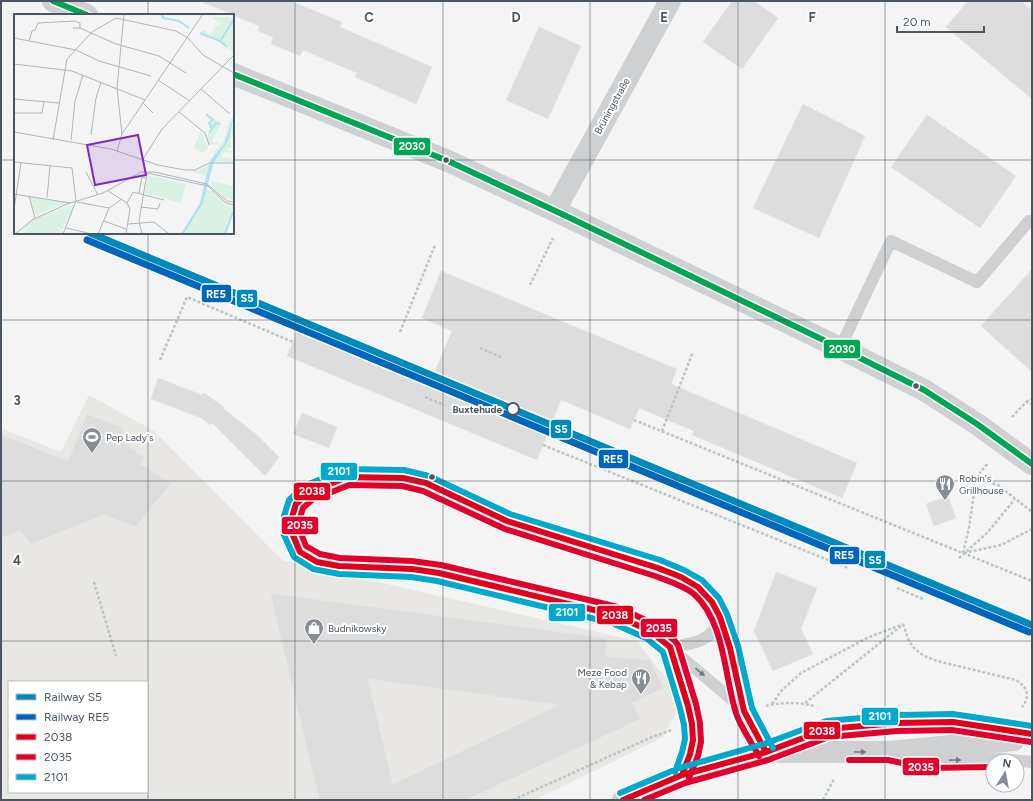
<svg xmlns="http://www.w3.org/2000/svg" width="1033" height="801" font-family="Figtree,sans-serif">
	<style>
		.commercial { fill: #e8e7e3; fill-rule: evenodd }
		.building { fill: #ddddde; stroke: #e5e6e7; fill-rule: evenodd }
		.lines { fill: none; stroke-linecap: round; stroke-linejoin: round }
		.path { stroke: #bcc7c4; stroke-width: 2.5; stroke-dasharray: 3 2; stroke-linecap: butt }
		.service { stroke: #ced0d2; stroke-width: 12 }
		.minor { stroke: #ced0d2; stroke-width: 22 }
		.tertiary { stroke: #ced0d2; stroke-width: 22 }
		.bus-1-casing { stroke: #fff; stroke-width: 9 }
		.bus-2-casing { stroke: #fff; stroke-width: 9 }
		.bus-3-casing { stroke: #fff; stroke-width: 9 }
		.bus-4-casing { stroke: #fff; stroke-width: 9 }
		.bus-1 { stroke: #e2001a; stroke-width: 6 }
		.bus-2 { stroke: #e4002b; stroke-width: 6 }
		.bus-3 { stroke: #00a9ce; stroke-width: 6 }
		.bus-4 { stroke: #00a651; stroke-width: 6 }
		.rail-1-casing { stroke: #fff; stroke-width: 10 }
		.rail-2-casing { stroke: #fff; stroke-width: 10 }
		.rail-1 { stroke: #0089bb; stroke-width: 7 }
		.rail-2 { stroke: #0065bd; stroke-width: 7 }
		.oneway { fill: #727b83 }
		.grid { fill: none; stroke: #4a5661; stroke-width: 1; stroke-opacity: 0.55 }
		.bus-dot { fill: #4a5661; stroke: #fff; stroke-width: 1.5 }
		.stop-dot { fill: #fff; stroke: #4a5661; stroke-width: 2 }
		.labels { text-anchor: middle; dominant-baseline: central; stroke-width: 4; stroke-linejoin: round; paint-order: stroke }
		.street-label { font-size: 10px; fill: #4a5661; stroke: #fff }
		.stop-label { font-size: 10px; font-weight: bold; fill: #4a5661; stroke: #fff; text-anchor: end }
		.poi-label { font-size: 10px; fill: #4a5661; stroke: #fff; text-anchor: start }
		.inset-river { fill: none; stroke: #aee2f0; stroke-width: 2 }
		.inset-road { fill: none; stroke: #b0b5b9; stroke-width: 1 }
		.view { fill: #7b2cbf; fill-opacity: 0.15; stroke: #7b2cbf; stroke-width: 2 }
		.inset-edge { fill: none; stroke: #4a5661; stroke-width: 2 }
		.grid-label { font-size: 13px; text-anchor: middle; font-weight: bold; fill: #4a5661; stroke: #fff; stroke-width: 4; stroke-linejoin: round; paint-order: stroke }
		.line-badge { stroke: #fff; stroke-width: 1.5 }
		.badge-label { font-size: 11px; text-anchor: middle; font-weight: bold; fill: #fff }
	</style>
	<rect width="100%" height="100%" fill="#f4f4f4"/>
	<!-- commercial -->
	<path class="commercial" d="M89 395 154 431 282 560 637 641 668 681 677 712 663 737 535 800H1V428L61 452ZM9 682H147V792H9Z"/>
	<!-- building -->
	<path class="building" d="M200 1H291L342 22 340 27 432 67 416 104 355 77 357 73 303 50 300 56 271 44 273 37 258 31 259 26Z
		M732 1H754L778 18 742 69 703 42Z
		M968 1H1021L1032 10V99L946 27Z
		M539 27 581 46 548 119 506 100Z
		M803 104 865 136 819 238 753 208Z
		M927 115 1016 176 980 228 891 167Z
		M1032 269V372L981 326Z
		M441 271 677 369 671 384 857 463 842 498 692 435 694 431 639 408 630 429 561 400 537 460 287 356 299 326 431 380 452 331 422 318Z
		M158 378 202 395 204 393 224 407 223 408 258 436 279 457 265 476 212 423 210 425 201 418 151 399Z
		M302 413 337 427 329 448 293 434Z
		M87 414 124 428 120 439 144 458 140 464 171 483 136 527 104 515 31 544 20 531 1 538V434L68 461Z
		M948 496 956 518 934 526 926 504Z
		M776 572 817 588 801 629 813 654 773 671 754 631Z
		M270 593 607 638 605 656 650 660 664 688 632 703 641 719 466 800H319ZM368 679 558 705 393 784Z"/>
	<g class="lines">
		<!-- path -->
		<path class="path" d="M530 285 553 238
			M400 332 435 245
			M480 348 503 358
			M160 360 187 297 293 342
			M425 397 444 405
			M1026 402 1032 399
			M1012 417 1026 402 1032 404
			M634 420 1032 581
			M662 431 693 352
			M543 445 848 568
			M987 464 976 478 998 485 1032 512
			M963 553 969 528 976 478
			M964 553 1001 545 1032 529
			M959 558 987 533 1015 499
			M94 582 116 656
			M897 588 923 599
			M903 624 909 641 914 648 924 656 937 661 1016 680C1027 687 1031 696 1022 707
			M805 703 901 626
			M772 704 782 690 801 673 867 638 903 624
			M766 706C781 702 800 702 814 706
			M513 800 652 737 672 730
			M823 800 834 779"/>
		<!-- service -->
		<path class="service" d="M840 348 891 241 977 282 1029 221
			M670 647C678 672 694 714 693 740 692 752 687 764 682 775
			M670 647C692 644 714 642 720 617
			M744 711 729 697 650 631 615 615 439 573 412 569 339 566 317 562 300 552 292 533V517L296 504 308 493 347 477 403 478 426 483 507 521 658 568 681 577 698 587 712 602 720 617 730 648 744 711 766 752
			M909 757 927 760 1001 759 1032 762"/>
		<!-- minor -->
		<path class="minor" d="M53 1 87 15
			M233 74 448 161 564 215 840 348 924 390 977 424 1032 464
			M555 210 670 1"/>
		<!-- tertiary -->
		<path class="tertiary" d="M779 752H889L1014 740
			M623 800 682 775 766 752 827 729 897 723 953 722 1032 734"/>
		<!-- bus-1 casing -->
		<g class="bus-1-casing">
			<path id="bus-1" d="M682 775 690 754 693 740 692 724 688 706 670 647 650 631 615 615 439 573 412 569 339 566 317 562 300 552 292 533V517L296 504 308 493 347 477 403 478 426 483 507 521 658 568 681 577 698 587 712 602 720 617 730 648 744 711 766 752
				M623 800 682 775 766 752 827 729 897 723 953 722 1032 734"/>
		</g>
		<!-- bus-2 casing -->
		<g class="bus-2-casing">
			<path id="bus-2" d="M849 760H888L926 768 993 767
				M689 778 698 756 701 742 700 723 696 704 678 645 675 641 654 624 618 607 441 565 412 561 340 558 320 554 306 546 300 531V518L303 508 312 500 349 485 402 486 423 491 505 529 655 576C668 581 683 585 694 594 725 622 724 675 736 713 740 726 752 743 759 756
				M644 800 685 783 768 760 829 737 897 731 952 730 1031 742"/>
		</g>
		<!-- bus-3 casing -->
		<g class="bus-3-casing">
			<path id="bus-3" d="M675 772 682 752 685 739 684 725 680 708 663 652 646 638 612 623 437 581 411 577 339 574 313 569 294 557 284 535V516L289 500 304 486 345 469 404 470 429 476 510 514 660 560 684 570 702 580 719 598 727 614 738 646 752 708 773 748
				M620 793 679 768 764 744 826 721 896 715 953 714 1032 726"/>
		</g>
		<!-- bus-4 casing -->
		<g class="bus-4-casing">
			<path id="bus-4" d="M53 1 87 15
				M233 74 448 161 564 215 840 348 924 390 977 424 1032 464"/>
		</g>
		<!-- bus-1 -->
		<use href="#bus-1" class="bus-1"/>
		<!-- bus-2 -->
		<use href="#bus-2" class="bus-2"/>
		<!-- bus-3 -->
		<use href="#bus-3" class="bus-3"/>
		<!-- bus-4 -->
		<use href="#bus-4" class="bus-4"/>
		<!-- rail-1 casing -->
		<g class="rail-1-casing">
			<path id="rail-1" d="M90 233 1032 625"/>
		</g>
		<!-- rail-2 casing -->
		<g class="rail-2-casing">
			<path id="rail-2" d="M87 240 1029 632"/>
		</g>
		<!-- rail-1 -->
		<use href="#rail-1" class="rail-1"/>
		<!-- rail-2 -->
		<use href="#rail-2" class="rail-2"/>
	</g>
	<!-- one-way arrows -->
	<defs><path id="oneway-solid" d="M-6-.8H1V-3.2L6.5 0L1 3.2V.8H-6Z"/></defs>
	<g class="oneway">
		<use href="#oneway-solid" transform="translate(700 672) rotate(40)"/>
		<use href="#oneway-solid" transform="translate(860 752)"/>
		<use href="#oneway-solid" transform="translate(955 760) rotate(-1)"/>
	</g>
	<!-- grid -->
	<path class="grid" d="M148 1V15M295 1V800M443 1V800M590 1V800M738 1V800M885 1V800M1 160H15M233 160H1032M148 233V800M1 320H1032M1 481H1032M1 641H1032"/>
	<!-- icons -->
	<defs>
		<g id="stadium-pin" transform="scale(1)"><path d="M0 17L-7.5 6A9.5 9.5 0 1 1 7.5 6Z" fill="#868d94" stroke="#fff"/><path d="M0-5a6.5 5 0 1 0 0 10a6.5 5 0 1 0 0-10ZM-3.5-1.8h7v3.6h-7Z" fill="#fff"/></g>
		<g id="restaurant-pin" transform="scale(1)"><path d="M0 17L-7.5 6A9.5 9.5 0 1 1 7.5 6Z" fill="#868d94" stroke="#fff"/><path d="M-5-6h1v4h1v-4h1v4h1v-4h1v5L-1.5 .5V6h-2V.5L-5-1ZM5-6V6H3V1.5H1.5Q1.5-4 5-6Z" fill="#fff"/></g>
		<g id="shop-pin" transform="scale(1)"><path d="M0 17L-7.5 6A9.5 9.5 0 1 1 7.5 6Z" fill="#868d94" stroke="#fff"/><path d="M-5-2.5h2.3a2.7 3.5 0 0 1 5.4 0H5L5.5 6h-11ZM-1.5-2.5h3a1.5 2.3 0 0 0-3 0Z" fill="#fff"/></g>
	</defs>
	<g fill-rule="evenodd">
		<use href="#stadium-pin" x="92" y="437"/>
		<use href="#restaurant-pin" x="945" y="484"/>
		<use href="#shop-pin" x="314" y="628"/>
		<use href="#restaurant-pin" x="641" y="678"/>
	</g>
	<!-- markers -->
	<g class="bus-dot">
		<circle cx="446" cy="160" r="3.5"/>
		<circle cx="916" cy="386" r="3.5"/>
		<circle cx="432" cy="477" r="3.5"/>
	</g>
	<circle class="stop-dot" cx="513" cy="409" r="6"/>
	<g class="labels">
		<!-- street labels -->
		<g class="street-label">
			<text transform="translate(612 106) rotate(-61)">Brüningstraße</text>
		</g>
		<!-- stop labels -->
		<g class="stop-label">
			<text x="502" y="409">Buxtehude</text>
		</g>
		<!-- poi labels -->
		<g class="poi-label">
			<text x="106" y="437">Pep Lady's</text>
			<text x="959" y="478">Robin's<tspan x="959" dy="12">Grillhouse</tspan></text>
			<text x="328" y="628">Budnikowsky</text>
			<text x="627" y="672" text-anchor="end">Meze Food<tspan x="627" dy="12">&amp; Kebap</tspan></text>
		</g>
	</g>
	<!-- overview -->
	<g transform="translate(14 14)">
		<rect width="220" height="220" fill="#f4f4f4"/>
		<path d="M200 3H218L220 5 219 39 206 27 186 19 190 16 197 21 200 13H204L207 9 198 4ZM220 99 210 130 199 146 200 138 206 131 195 130 193 122 198 115 193 109 198 105 193 101 208 109 197 128 206 130 209 129 214 110ZM220 106V122L217 124V133L212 136 217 137V139L210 138 207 143 220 145V148L202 147 215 125ZM187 117 194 134 189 139 180 134ZM196 150 192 161 176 158 183 157ZM133 161 172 170 167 189 131 179ZM197 167 220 172V186L211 184 197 171ZM192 176 199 177 212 191 220 192 211 220H170L189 189ZM16 183 53 188 22 202ZM57 191 59 195 48 215 38 211 48 217V220H8L21 209 3 220 18 206Z" fill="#d9f2e3"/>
		<path d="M220 101 215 125 199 151 189 189 170 220H167L186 189 196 147 210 130Z" fill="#aee2f0"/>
		<path class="inset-river" d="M148 0 149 4 165 7 175 14M186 19 206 27 213 33M207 26 220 5M192 100 199 106 195 109 198 115M195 119 202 109 206 110M211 220 219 198"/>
		<path class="inset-road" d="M59 14H66L102 30 145 42 172 59M0 24 62 36 85 47 137 62M15 27 18 17 21 16 24 9 61 7 66 9V14M0 50 58 57 131 86M144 66 176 87M187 75 216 100M0 85 45 89M129 89 139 99M165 98 191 119 195 131M0 99H28L30 87M0 118 97 135 144 151 171 156H181L195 149H220M108 120 103 74 110 0M77 121 82 84 87 68M39 126 53 45 78 18 102 4 162 17 174 24 189 41 220 59M57 126 61 87 69 61M103 137 108 120 189 0M129 145 148 115 220 41M0 148 58 154 62 187 49 220M72 158 84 181M194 172 212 189 220 191M94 177 113 189M125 179 128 163 132 164M0 180 56 189M15 182 21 204M33 184 36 151M63 188 95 194M113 189 119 178 150 186M127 193 144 195 146 189M0 195 7 149M90 207 112 215M114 210 140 208 155 220M52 214 78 220M1 220 18 206 53 190 89 179 127 158H140L193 170 213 187 220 188M84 220 95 194 108 185M112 220 116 195 113 189M128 220 125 207 133 159 194 172"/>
		<path class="view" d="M124 121 132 161 81 171 73 131Z"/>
		<rect width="220" height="220" class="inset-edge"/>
	</g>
	<g class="grid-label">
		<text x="369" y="22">C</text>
		<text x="516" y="22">D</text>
		<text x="664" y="22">E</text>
		<text x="812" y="22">F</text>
		<text x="17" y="405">3</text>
		<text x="17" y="565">4</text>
	</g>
	<g class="line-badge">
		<rect x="393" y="137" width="38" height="19" rx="4" fill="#00a651"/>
		<rect x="201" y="284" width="31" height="19" rx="4" fill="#0065bd"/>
		<rect x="236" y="289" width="22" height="19" rx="4" fill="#0089bb"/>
		<rect x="823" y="339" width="38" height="20" rx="4" fill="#00a651"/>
		<rect x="550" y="419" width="22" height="20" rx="4" fill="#0089bb"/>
		<rect x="598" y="449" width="31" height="20" rx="4" fill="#0065bd"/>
		<rect x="320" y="462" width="38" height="19" rx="4" fill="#00a9ce"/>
		<rect x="293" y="482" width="38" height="19" rx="4" fill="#e2001a"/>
		<rect x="281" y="516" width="38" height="19" rx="4" fill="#e4002b"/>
		<rect x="829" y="546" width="31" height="19" rx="4" fill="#0065bd"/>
		<rect x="864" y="550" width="22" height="19" rx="4" fill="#0089bb"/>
		<rect x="548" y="603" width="38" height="19" rx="4" fill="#00a9ce"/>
		<rect x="596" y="605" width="38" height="20" rx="4" fill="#e2001a"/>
		<rect x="640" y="618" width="38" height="20" rx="4" fill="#e4002b"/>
		<rect x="861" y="707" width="38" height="19" rx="4" fill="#00a9ce"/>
		<rect x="803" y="721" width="38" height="19" rx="4" fill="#e2001a"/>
		<rect x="902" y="757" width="38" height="19" rx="4" fill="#e4002b"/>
	</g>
	<g class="badge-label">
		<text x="412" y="150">2030</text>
		<text x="216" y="298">RE5</text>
		<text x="247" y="302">S5</text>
		<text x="842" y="353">2030</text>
		<text x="561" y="433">S5</text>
		<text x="613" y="463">RE5</text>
		<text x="339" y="475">2101</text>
		<text x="312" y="495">2038</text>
		<text x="300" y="529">2035</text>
		<text x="844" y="559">RE5</text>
		<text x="875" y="564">S5</text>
		<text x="567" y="616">2101</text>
		<text x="615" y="619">2038</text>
		<text x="659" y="632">2035</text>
		<text x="880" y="720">2101</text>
		<text x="822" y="735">2038</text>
		<text x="921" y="771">2035</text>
	</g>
	<!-- border -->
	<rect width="1033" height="801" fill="none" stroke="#4a5661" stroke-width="4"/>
	<!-- legend -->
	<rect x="8" y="681" width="140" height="112" fill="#ffffff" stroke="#b7bbc0"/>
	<rect x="16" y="694" width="20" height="6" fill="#0089bb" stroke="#b7bbc0"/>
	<text x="44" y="701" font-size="12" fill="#4a5661">Railway S5</text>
	<rect x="16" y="714" width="20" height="6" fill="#0065bd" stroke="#b7bbc0"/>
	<text x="44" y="721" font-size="12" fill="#4a5661">Railway RE5</text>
	<rect x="16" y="734" width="20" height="6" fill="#e2001a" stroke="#b7bbc0"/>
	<text x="44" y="741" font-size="12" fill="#4a5661">2038</text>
	<rect x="16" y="754" width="20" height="6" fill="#e4002b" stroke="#b7bbc0"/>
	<text x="44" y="761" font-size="12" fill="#4a5661">2035</text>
	<rect x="16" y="774" width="20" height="6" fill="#00a9ce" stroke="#b7bbc0"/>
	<text x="44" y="781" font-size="12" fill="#4a5661">2101</text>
	<!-- north arrow -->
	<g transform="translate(1005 773) rotate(11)"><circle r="19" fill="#ffffff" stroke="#b7bbc0"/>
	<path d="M0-3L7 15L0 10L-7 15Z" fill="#868d94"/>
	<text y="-6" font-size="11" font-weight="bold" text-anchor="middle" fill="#4a5661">N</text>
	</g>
	<!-- scale -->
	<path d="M897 26v6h87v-6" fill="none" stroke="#4a5661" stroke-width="2"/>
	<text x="903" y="26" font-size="12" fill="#4a5661" stroke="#ffffff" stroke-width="3" paint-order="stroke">20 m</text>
</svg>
